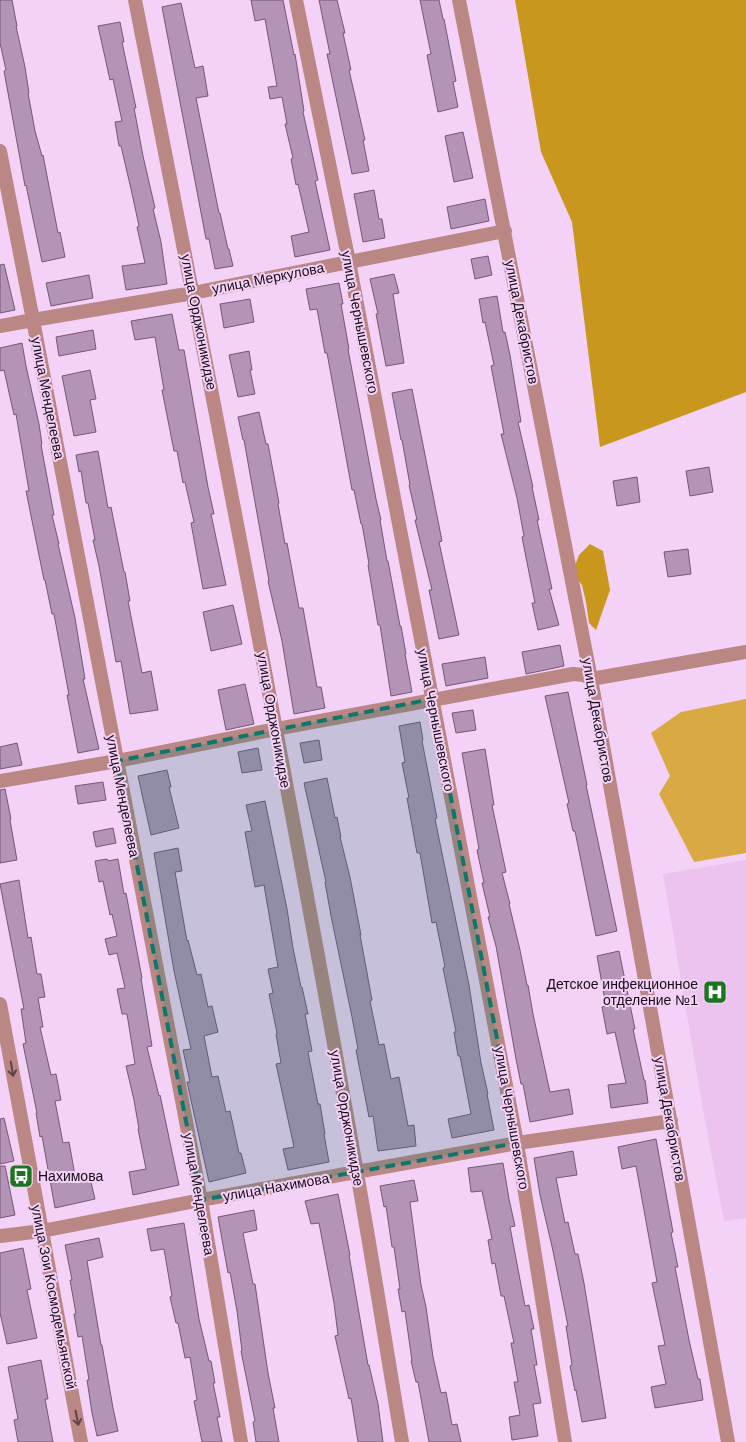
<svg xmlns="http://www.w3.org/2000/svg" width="746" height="1442" font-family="Arial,sans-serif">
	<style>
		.built { fill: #ebc3ee }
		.green { fill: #d9a943 }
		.forest { fill: #c9971d }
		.building { fill: #b393b6; stroke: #755778 }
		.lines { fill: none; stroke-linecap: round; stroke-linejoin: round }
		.minor { stroke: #ba8784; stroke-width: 14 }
		.oneway { stroke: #604349 }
		.marked { fill: #0f766e; fill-opacity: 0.2; stroke: #0f766e; stroke-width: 4; stroke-dasharray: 10 6; stroke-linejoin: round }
		.labels { text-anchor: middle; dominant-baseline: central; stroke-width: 4; stroke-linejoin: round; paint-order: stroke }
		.street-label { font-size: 14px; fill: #170b18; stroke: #f4d2f7 }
		.poi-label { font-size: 14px; fill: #170b18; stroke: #f4d2f7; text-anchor: end }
	</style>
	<rect width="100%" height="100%" fill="#f4d2f7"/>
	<!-- built -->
	<path class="built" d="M746 860V1218L724 1221 703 1110 663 874Z"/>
	<!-- green -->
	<path class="green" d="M746 699V853L694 862 659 794 670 776 651 733 681 712Z"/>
	<!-- forest -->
	<path class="forest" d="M515 0H746V392L600 447 572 222 541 152Z
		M590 544 603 551 610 590 596 630 589 623 586 602 582 585 572 573 579 555Z"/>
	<!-- building -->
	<path class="building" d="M0 0H12L17 26H16L25 67 29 93H28L35 131 42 156 43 155 58 233 60 232 65 257 42 262 26 185 25 186 4 71 6 70 0 43Z
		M251 0H283L294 55 295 54 304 111 303 112 318 180 315 181 330 250 295 257 291 236 309 232 298 184 296 185 291 159 293 158 285 124H287L282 97 270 99 268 87 277 86 265 19 255 21Z
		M319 0H337L345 33H343L351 70H349L365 140H363L369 171 352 174 327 54H330Z
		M420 0H439L443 19H444L456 81 453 82 458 107 438 112 427 55 431 54Z
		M181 3 195 68 203 66 208 96 196 98 219 213H220L228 249H229L233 266 215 269 209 239H206L162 7Z
		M120 22 124 42H122L136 108H134L143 156 155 208 153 209 161 242 167 284 126 290 122 266 145 263 137 227 139 226 131 189 121 146H119L115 122 122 121 113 79 110 80 98 26Z
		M463 132 473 178 454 182 445 136Z
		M374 190 379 219H382L385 238 363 242 354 194Z
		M485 199 489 221 451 229 447 207Z
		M488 256 492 275 475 279 471 259Z
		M4 264 15 310 0 313V265Z
		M394 274 399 293 393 294 404 363 386 366 376 314H378L370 279Z
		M89 275 93 298 51 306 46 283Z
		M339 283 343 304H341L349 349H348L376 499 381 520H380L387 561H388L400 626H401L406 654H405L412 692 391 696 380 625H378L368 565 369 564 362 524H361L354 490H352L327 353H325L317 309 310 310 306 289Z
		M497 296 503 332H505L510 355 521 422H518L533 487H532L539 520H537L552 589H549L559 625 538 630 532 603H535L522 537 524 536 517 498 501 434H504L491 366 494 365 485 322 483 323 479 299Z
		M250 299 254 322 224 328 220 304Z
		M172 314 179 350H184L208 487 214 514H211L226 585 203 589 191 523 194 522 185 482 183 483 177 451H174L162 390H164L155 337 135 340 131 321Z
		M93 330 96 349 59 356 56 337Z
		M22 343 26 366 39 424 42 444 41 445 54 515H52L59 544H58L75 618 85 679H83L99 749 78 753 67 695H69L54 614H52L45 580H44L26 491H29L16 414 14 415 4 370 0 371V348Z
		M249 351 252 370H250L255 394 238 397 229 355Z
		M90 370 96 399 90 400 96 432 74 436 62 376Z
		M412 389 442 541 439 542 459 635 439 639 429 590H432L415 520H417L409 485H410L402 440H401L392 393Z
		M259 412 266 444H268L279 503 278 504 285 544 287 543 299 608H303L317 687H321L325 708 294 714 282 641 268 581H269L244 440H243L238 417Z
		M98 451 108 508 111 507 124 572H125L130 601H128L142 673 151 671 158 710 130 714 121 661 116 662 99 566 93 540H95L88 503H86L81 471 79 472 76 455Z
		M709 467 713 492 690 496 686 471Z
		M637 477 640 502 617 506 613 481Z
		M688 549 691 574 668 577 664 552Z
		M233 605 242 644 211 651 203 612Z
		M560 645 564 666 526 674 522 652Z
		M485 657 488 678 446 686 442 664Z
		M245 684 254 724 226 730 218 690Z
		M568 692 587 785H586L617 931 596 936 575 831H573L567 804 569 803 545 696Z
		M473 710 476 730 456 733 452 713Z
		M420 722 423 740 422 741 437 818 435 819 469 985 481 1063 488 1094H487L494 1130 452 1138 448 1119 471 1114 460 1056H458L454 1032H456L443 968 445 967 436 922 432 923 420 853H417L407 798H409L402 763 405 762 399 726Z
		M319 740 322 760 304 763 300 743Z
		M17 743 22 765 0 769V747Z
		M258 748 262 770 242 773 238 752Z
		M485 749 494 805H492L506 872 502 873 510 904H509L520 950 527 985H528L533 1014 550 1092 569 1089 573 1114 530 1122 523 1084H521L516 1059 496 946 488 917H490L482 883H484L477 850 479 849 462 753Z
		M167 770 171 787H169L179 828 151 835 138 776Z
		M327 778 335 818 337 817 341 837H340L350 877 361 935H360L372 1000 370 1001 379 1045 384 1044 391 1079 399 1077 408 1126 414 1125 416 1146 378 1151 373 1116 369 1117 356 1050 358 1049 352 1017 331 916 325 882H326L304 783Z
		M103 782 106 800 78 804 75 786Z
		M5 789 11 819 10 820 17 860 0 863V790Z
		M265 801 287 909 293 948 301 987H302L308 1014H305L312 1051 308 1052 318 1104H320L325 1134H324L329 1162 288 1170 283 1149 294 1147 276 1064 281 1063 276 1034 277 1033 269 994 273 993 268 969 278 967 264 885 255 887 245 832 252 831 246 805Z
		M113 828 116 843 96 847 93 832Z
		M178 848 182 871 175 872 187 941 188 940 197 975 201 974 208 1007 212 1006 218 1032 204 1036 212 1077 218 1076 226 1112 230 1111 239 1153H241L246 1173 209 1182 187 1082H190L183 1050 191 1049 174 971 154 853Z
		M107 859 108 861 118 859 124 894 126 893 142 978H141L152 1046 147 1047 159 1096 160 1095 179 1185 133 1195 129 1172 146 1169 138 1129H139L134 1100 126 1066 135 1064 127 1014H122L117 989 125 988 117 953 109 955 105 939 117 936 112 914 110 915 103 881 99 882 95 861Z
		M19 880 28 938 31 937 37 974H41L45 997 38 998 43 1027H40L51 1075 56 1074 61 1100 55 1101 63 1143 69 1142 76 1181 90 1178 95 1199 55 1208 42 1136 40 1137 36 1113H37L23 1044 26 1043 21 1009H24L0 884Z
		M619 951 635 1029H633L644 1080H645L648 1103 611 1108 608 1085 626 1083 615 1032 607 1034 602 1007 606 1006 597 956Z
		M4 1118 14 1161 0 1164V1119Z
		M656 1139 673 1232 671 1233 678 1267H675L689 1340 698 1379H700L703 1400 655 1408 651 1387 666 1384 658 1346 665 1345 652 1283 657 1282 636 1166 622 1169 618 1147Z
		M573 1151 577 1175 556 1178 565 1223 568 1222 575 1254H578L584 1283 606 1418 582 1422 576 1390 575 1391 570 1366 572 1365 566 1326H568L553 1251 540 1195 534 1158Z
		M503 1163 509 1199 515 1226 510 1227 525 1306 529 1305 534 1329H531L537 1365H534L541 1403 533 1404 538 1436 512 1440 509 1417 520 1415 514 1382H518L511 1343H514L504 1296H501L495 1263 492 1264 488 1240 492 1239 482 1191 471 1192 468 1168Z
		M0 1166H5L15 1215 0 1218Z
		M414 1180 418 1201 410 1202 421 1285 426 1307 433 1357 441 1393 446 1392 452 1425 457 1424 461 1442H429L418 1382H416L411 1361H412L405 1311 402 1312 398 1289H400L394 1247H392L386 1206 384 1207 380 1186Z
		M338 1194 350 1255H349L368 1365H369L378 1404 383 1442H358L351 1398 349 1399 335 1336 338 1335 334 1303 319 1223 311 1224 305 1201Z
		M254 1210 257 1230 243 1233 253 1284H255L268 1373 275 1408H273L279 1442H256L253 1422 255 1421 241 1351H242L237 1311 230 1272 228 1273 218 1217Z
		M184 1223 199 1319 209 1361H211L215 1383H213L220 1417H217L222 1442H202L194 1401 197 1400 190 1357 185 1358 178 1323H176L170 1297 172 1296 164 1249 151 1251 147 1229Z
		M99 1238 103 1257 87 1261 101 1345H102L113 1408 118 1431 97 1436 92 1413 87 1380H89L82 1336 78 1337 74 1314H76L70 1280H72L65 1245Z
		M23 1248 31 1289 27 1290 37 1338 7 1344 0 1313V1253Z
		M41 1360 48 1399H45L53 1442H18L14 1420 18 1419 8 1367Z"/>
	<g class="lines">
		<!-- minor -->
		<path class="minor" d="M135 0C212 390 288 781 357 1173 373 1263 387 1352 402 1442
			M296 0 349 262 517 1143 565 1442
			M459 0 591 679 728 1442
			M0 151 33 320 201 1200 241 1442
			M0 326 33 320 193 293 505 231
			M0 781 117 761 276 729 573 674 584 675 591 679 746 652
			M0 1004 81 1442
			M0 1236 42 1231 201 1200 517 1143 671 1121"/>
	</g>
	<!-- one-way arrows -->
	<defs><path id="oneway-shaft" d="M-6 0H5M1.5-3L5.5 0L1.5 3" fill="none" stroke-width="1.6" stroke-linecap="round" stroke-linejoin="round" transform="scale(1.25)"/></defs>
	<g class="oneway">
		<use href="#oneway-shaft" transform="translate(12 1069) rotate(80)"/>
		<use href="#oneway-shaft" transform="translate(77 1418) rotate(79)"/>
	</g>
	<!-- marked area -->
	<path class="marked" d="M432 699 517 1143 201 1200 117 761Z"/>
	<!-- icons -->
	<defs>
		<g id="hospital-square" transform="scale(1.25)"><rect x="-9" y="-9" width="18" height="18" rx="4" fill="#1d7420" stroke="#f4d2f7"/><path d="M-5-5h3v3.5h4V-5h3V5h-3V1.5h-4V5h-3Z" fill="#fff"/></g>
		<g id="bus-square" transform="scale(1.25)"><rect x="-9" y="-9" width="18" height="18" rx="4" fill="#1d7420" stroke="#f4d2f7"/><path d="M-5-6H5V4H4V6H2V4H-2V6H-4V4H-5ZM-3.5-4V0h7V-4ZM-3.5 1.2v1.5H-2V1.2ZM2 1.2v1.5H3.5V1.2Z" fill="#fff"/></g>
	</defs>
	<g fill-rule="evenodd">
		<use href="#hospital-square" x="715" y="992"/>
		<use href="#bus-square" x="21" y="1176"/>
	</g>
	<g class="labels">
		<!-- street labels -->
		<g class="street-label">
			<text transform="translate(268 278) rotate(-11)">улица Меркулова</text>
			<text transform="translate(199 322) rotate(79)">улица Орджоникидзе</text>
			<text transform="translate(360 322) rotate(79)">улица Чернышевского</text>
			<text transform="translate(522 322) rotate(79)">улица Декабристов</text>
			<text transform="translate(48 398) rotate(79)">улица Менделеева</text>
			<text transform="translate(274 720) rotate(80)">улица Орджоникидзе</text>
			<text transform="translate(436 720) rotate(79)">улица Чернышевского</text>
			<text transform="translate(598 720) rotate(80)">улица Декабристов</text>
			<text transform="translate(123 796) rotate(79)">улица Менделеева</text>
			<text transform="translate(347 1118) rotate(80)">улица Орджоникидзе</text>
			<text transform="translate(512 1118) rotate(80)">улица Чернышевского</text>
			<text transform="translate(670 1119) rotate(80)">улица Декабристов</text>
			<text transform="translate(276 1187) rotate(-10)">улица Нахимова</text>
			<text transform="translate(199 1194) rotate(80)">улица Менделеева</text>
			<text transform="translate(54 1297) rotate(79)">улица Зои Космодемьянской</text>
		</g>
		<!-- poi labels -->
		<g class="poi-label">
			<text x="698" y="984">Детское инфекционное<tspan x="698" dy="16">отделение №1</tspan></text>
			<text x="38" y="1176" text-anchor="start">Нахимова</text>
		</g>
	</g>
</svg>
